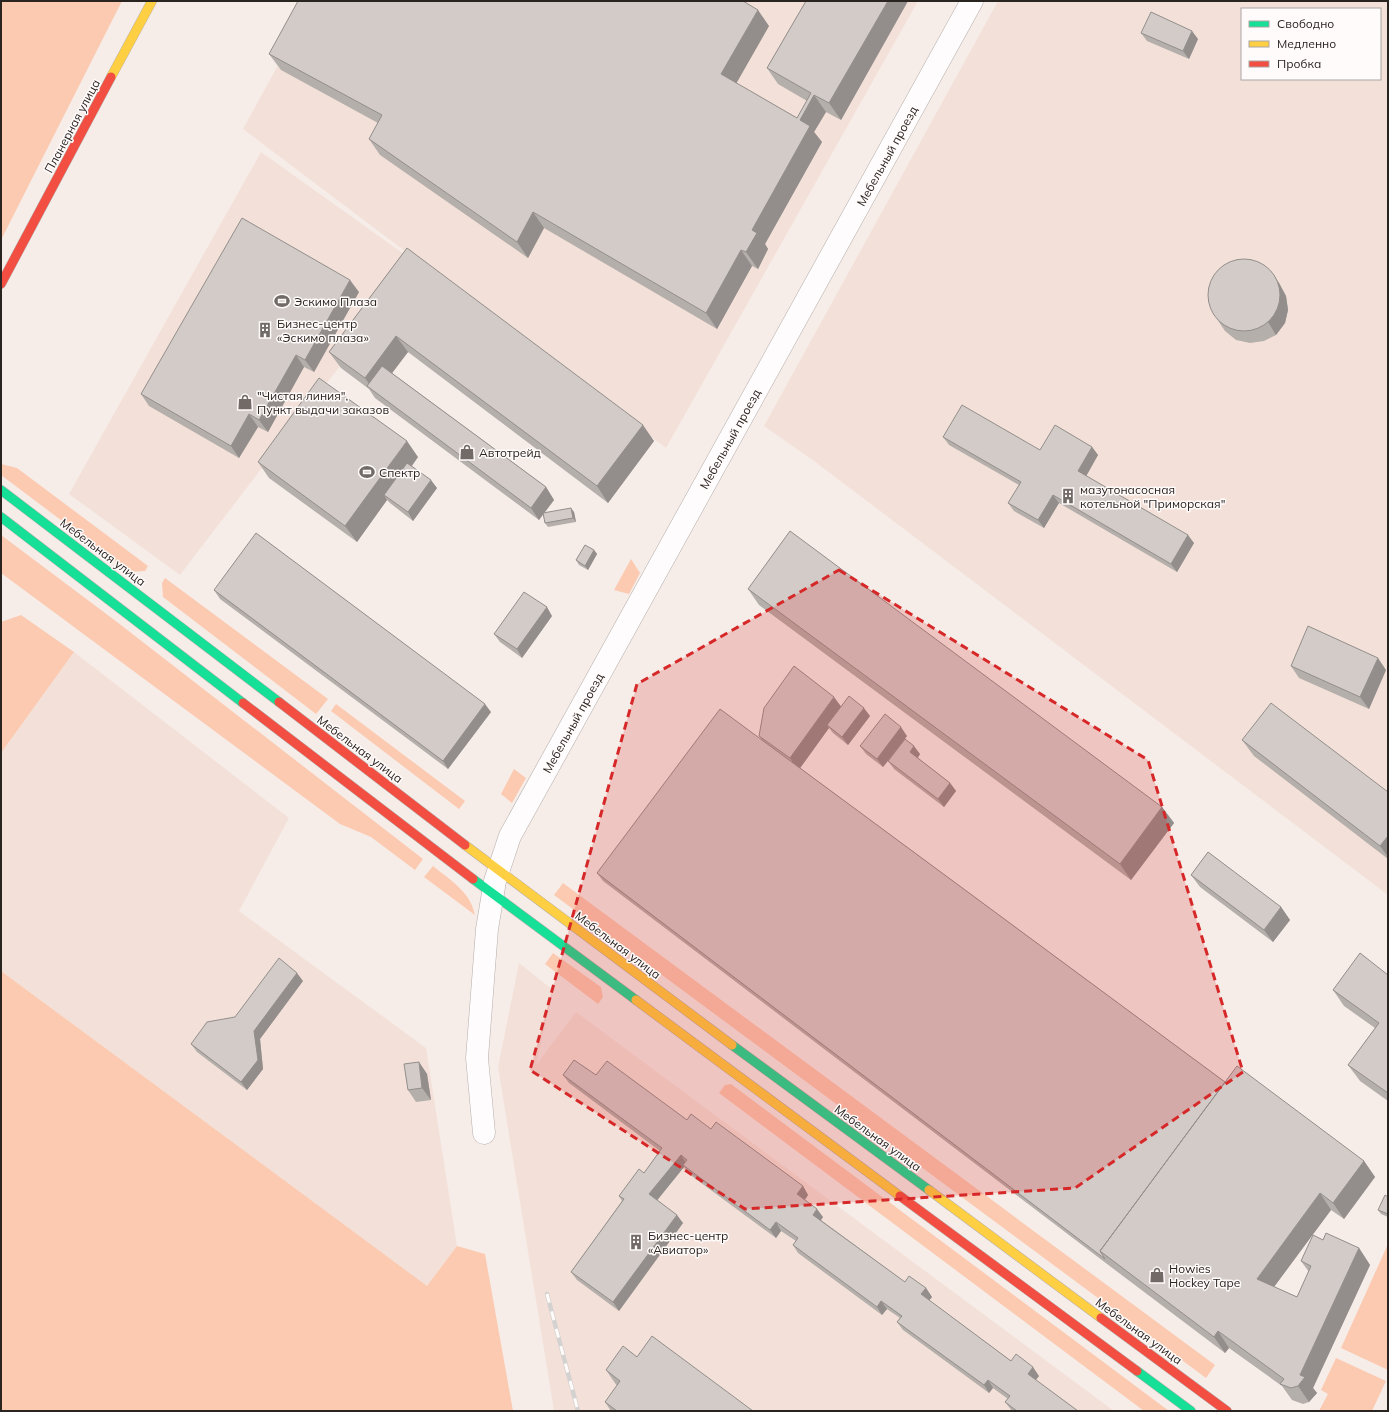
<svg xmlns="http://www.w3.org/2000/svg" width="1389" height="1412" font-family="Mulish,sans-serif">
	<style>
		.built { fill: #f3e1d9; fill-rule: evenodd }
		.green { fill: #fbcab1 }
		.lines { fill: none; stroke-linecap: round; stroke-linejoin: round }
		.street-casing { stroke: #b5aeab; stroke-width: 23 }
		.fast-casing { stroke: #b5aeab; stroke-width: 10 }
		.slow-casing { stroke: #b5aeab; stroke-width: 10 }
		.jam-casing { stroke: #b5aeab; stroke-width: 10 }
		.street { stroke: #fefcfc; stroke-width: 22 }
		.fast { stroke: #16e098; stroke-width: 9 }
		.slow { stroke: #ffcf43; stroke-width: 9 }
		.jam { stroke: #f24e42; stroke-width: 9 }
		.rail-casing { stroke: #d4d2d0; stroke-width: 4.5 }
		.rail { stroke: #fffbfa; stroke-width: 3; stroke-dasharray: 9; stroke-linecap: butt }
		.wall { fill: #b5afab }
		.shaded-wall { fill: #938e8b }
		.building { fill: #d2cbc7; stroke: #938e8b }
		.marked { fill: #d62828; fill-opacity: 0.2; stroke: #d62828; stroke-width: 3; stroke-dasharray: 8 5; stroke-linejoin: round }
		.labels { text-anchor: middle; dominant-baseline: central; stroke-width: 3; stroke-linejoin: round; paint-order: stroke }
		.street-label { font-size: 12px; fill: #2a2421; stroke: #fffbfa }
		.poi-label { font-size: 12px; fill: #2a2421; stroke: #fffbfa; text-anchor: start }
	</style>
	<rect width="100%" height="100%" fill="#f6ede9"/>
	<!-- built -->
	<path class="built" d="M313 1H918L666 448 243 129Z
		M998 1H1388V895L814 461 764 426ZM1242 9H1380V79H1242Z
		M261 152 418 264 180 575 69 494Z
		M74 652 289 818 239 911 426 1048 457 1246 427 1287 1 971V753Z
		M519 963 553 990 536 1065 576 1012 1114 1411H554L498 1067Z"/>
	<!-- green -->
	<path class="green" d="M1 1H122L1 240Z
		M1 464 17 468 148 566 145 571 130 572 1 475Z
		M1 535 117 622 423 859 415 870 371 837 340 824 1 573Z
		M631 559 640 573 629 594 614 590Z
		M165 578 328 699 316 714 163 597 162 583Z
		M21 615 74 652 1 753V622Z
		M336 704 465 801 459 809 331 711Z
		M514 769 526 778 512 803 501 794Z
		M433 866C451 881 470 891 475 915L424 877Z
		M563 883 1215 1365 1206 1378 554 895Z
		M553 953 601 987 603 997 598 1004 545 964Z
		M1 971 427 1286 457 1246 485 1254 513 1411H1Z
		M731 1084 1169 1411H1144L719 1093 725 1085Z
		M1388 1244V1370L1341 1348Z
		M1336 1358 1386 1381 1372 1411H1319L1328 1394 1321 1390Z"/>
	<g class="lines">
		<!-- street casing -->
		<g class="street-casing">
			<path id="street" d="M484 1133 477 1058 487 929 495 881 510 836 972 1"/>
		</g>
		<!-- fast casing -->
		<g class="fast-casing">
			<path id="fast" d="M1 490 279 702
				M1 517 243 703
				M473 879 636 1000
				M732 1045 929 1190
				M1137 1371 1191 1411"/>
		</g>
		<!-- slow casing -->
		<g class="slow-casing">
			<path id="slow" d="M111 77 152 1
				M465 845 732 1045
				M636 1000 900 1196
				M929 1190 1101 1318"/>
		</g>
		<!-- jam casing -->
		<g class="jam-casing">
			<path id="jam" d="M1 284 111 77
				M279 702 465 845
				M243 703 473 879
				M900 1196 1137 1371
				M1101 1318 1227 1411"/>
		</g>
		<!-- street -->
		<use href="#street" class="street"/>
		<!-- fast -->
		<use href="#fast" class="fast"/>
		<!-- slow -->
		<use href="#slow" class="slow"/>
		<!-- jam -->
		<use href="#jam" class="jam"/>
		<!-- rail casing -->
		<g class="rail-casing">
			<path id="rail" d="M547 1294 578 1411"/>
		</g>
		<!-- rail -->
		<use href="#rail" class="rail"/>
	</g>
	<!-- wall -->
	<path class="wall" d="M806 1H908L841 120 826 112 814 132 822 142 765 244 768 249 758 269 752 266 717 329 544 228 528 258 380 155 369 139 378 123 281 70 269 54 769 26 736 83 797 118 807 101 778 84 767 68Z
		M1141 33 1198 39 1189 59 1147 41Z
		M407 248 654 441 608 503 408 352 392 373 546 487 554 500 544 513 574 512 576 522 548 527 545 523 543 514 539 520 375 398 369 389 341 368 329 352Z
		M1279 283 1286 296 1288 310 1285 323 1276 335 1264 341 1250 343 1236 340 1225 331 1217 319Z
		M359 292 314 372 304 367 268 432 258 427 239 458 149 406 141 394Z
		M943 437 1040 450 1092 447 1098 455 1086 476 1194 543 1177 572 1059 503 1044 528 1014 511 1008 503 1019 485 949 445Z
		M418 457 412 466 437 488 413 521 390 503 387 500 357 542 269 478 258 462Z
		M594 550 597 554 588 570 579 565 576 560Z
		M748 589 1162 807 1174 823 1131 880 759 605Z
		M214 590 491 712 448 769 220 599Z
		M552 616 522 658 500 642 494 634Z
		M1291 666 1386 670 1369 709 1299 678Z
		M841 706 870 716 848 745 833 733 829 728 800 768 1225 1082 1364 1161 1375 1177 1344 1219 1331 1210 1274 1287 1297 1297 1309 1272 1301 1261 1323 1240 1359 1248 1370 1265 1313 1388 1317 1393 1309 1402 1303 1404 1292 1400 1282 1386 1229 1348 1225 1353 1111 1267 603 881 597 873 761 739 759 736Z
		M907 736 905 739 920 754 918 758 950 783 956 791 944 807 894 769 888 761 883 767 866 754 860 746Z
		M1242 740 1388 792V859L1254 756Z
		M1191 875 1281 907 1290 920 1273 942 1200 887Z
		M1388 975V1101L1360 1081 1348 1065 1375 1028 1344 1006 1333 990Z
		M303 981 260 1039 263 1069 247 1090 197 1052 191 1044 235 1017Z
		M419 1062 427 1074 431 1100 416 1102 408 1090Z
		M563 1075H596L687 1120 711 1129 803 1186 808 1195 805 1200 823 1217 821 1220 905 1282 926 1288 932 1297 929 1300 1011 1361 1039 1376 1036 1380 1078 1411H1012L1005 1402 1008 1399 993 1388 989 1393 903 1330 897 1322 900 1318 887 1309 882 1315 798 1253 793 1245 796 1241 781 1231 776 1238 689 1174 684 1167 657 1200 683 1223 619 1311 577 1280 571 1272 622 1201 619 1196 644 1173 660 1151 569 1083Z
		M1388 1197V1217L1381 1214 1378 1210Z
		M637 1357 753 1411H611L605 1402 617 1386 606 1370Z"/>
	<!-- shaded-wall -->
	<path class="shaded-wall" d="M888 1H908L841 120 829 103Z
		M758 10 769 26 732 91 721 74Z
		M1192 31 1198 39 1189 59 1183 51Z
		M814 95 826 112 814 132 822 142 765 244 768 249 758 269 746 252 752 230 800 120Z
		M533 212 544 228 528 258 517 242Z
		M741 250 752 266 717 329 706 313Z
		M1271 271 1279 283 1286 296 1288 310 1285 323 1276 335 1268 322Z
		M350 280 359 292 314 372 305 360Z
		M396 336 408 352 377 393 374 391 365 378Z
		M296 355 304 367 268 432 259 420Z
		M249 414 258 427 239 458 231 446Z
		M643 425 654 441 608 503 597 486Z
		M407 441 418 457 388 498 384 495 387 500 357 542 345 526Z
		M1092 447 1098 455 1084 480 1078 471Z
		M431 480 437 488 413 521 408 512Z
		M546 487 554 500 539 520 531 508Z
		M1053 495 1059 503 1044 528 1038 520Z
		M571 508 574 512 576 522 573 518Z
		M1188 535 1194 543 1177 572 1171 564Z
		M594 550 597 554 588 570 585 566Z
		M547 607 552 616 522 658 517 649Z
		M1378 658 1386 670 1369 709 1360 697Z
		M834 697 843 709 827 725 829 728 798 771 790 758Z
		M485 704 491 712 448 769 443 761Z
		M864 708 870 716 848 745 842 737Z
		M901 727 907 736 883 767 877 759Z
		M914 746 920 754 916 760 910 752Z
		M950 783 956 791 944 807 938 799Z
		M1162 807 1174 823 1131 880 1120 864Z
		M1388 836V857L1380 846Z
		M1281 907 1290 920 1273 942 1264 930Z
		M297 973 303 981 260 1039 263 1069 247 1090 241 1082 254 1031Z
		M419 1062 427 1074 431 1100 422 1088Z
		M681 1155 687 1164 683 1165 684 1167 655 1203 649 1194Z
		M1364 1161 1375 1177 1344 1219 1333 1203Z
		M803 1186 808 1195 803 1202 797 1194Z
		M1320 1193 1331 1210 1268 1295 1257 1279Z
		M817 1209 823 1217 819 1223 813 1215Z
		M677 1215 683 1223 619 1311 613 1302Z
		M776 1222 781 1231 776 1238 770 1230Z
		M1359 1248 1370 1265 1313 1388 1317 1393 1309 1402 1298 1386 1300 1375Z
		M926 1288 932 1297 927 1303 921 1294Z
		M881 1301 887 1309 882 1315 877 1307Z
		M1218 1331 1229 1348 1225 1353 1214 1337Z
		M1033 1367 1039 1376 1034 1382 1028 1374Z
		M988 1380 993 1388 989 1393 984 1385Z"/>
	<!-- building -->
	<path class="building" d="M298 1H743L758 10 721 74 797 118 811 93 767 68 806 1H888L829 103 814 95 800 120 810 126 752 230 757 233 746 252 741 250 706 313 533 212 517 242 369 139 382 115 269 54Z
		M1151 12 1192 31 1183 51 1141 33Z
		M242 218 350 280 305 360 296 355 259 420 249 414 231 446 141 394Z
		M407 248 643 425 597 486 396 336 365 378 329 352Z
		M1208 295a36 36 0 1 1 72 0a36 36 0 1 1-72 0Z
		M382 366 546 487 531 508 367 386Z
		M319 378 407 441 345 526 258 462Z
		M962 405 1040 450 1055 425 1092 447 1078 471 1188 535 1171 564 1053 495 1038 520 1008 503 1021 482 943 437Z
		M407 463 431 480 408 512 384 495Z
		M571 508 573 518 545 523 543 513Z
		M790 531 1162 807 1120 864 748 589Z
		M256 533 485 704 443 761 214 590Z
		M585 545 594 550 585 566 576 560Z
		M524 592 547 607 517 649 494 634Z
		M1308 626 1378 658 1360 697 1291 666Z
		M794 666 834 697 790 758 759 736 764 708Z
		M849 696 864 708 842 737 827 725Z
		M1271 703 1388 792V836L1380 846 1242 740Z
		M720 709 1225 1082 1100 1251 1105 1259 597 873Z
		M885 714 901 727 877 759 860 746Z
		M905 739 914 746 910 752 950 783 938 799 888 761Z
		M1208 852 1281 907 1264 930 1191 875Z
		M1360 953 1388 975V1093L1348 1065 1379 1023 1333 990Z
		M279 958 297 973 254 1031 258 1060 241 1082 191 1044 207 1022 235 1017Z
		M574 1060 596 1075 607 1061 687 1120 691 1114 711 1129 716 1122 803 1186 797 1194 817 1209 813 1215 905 1282 909 1276 926 1288 921 1294 1011 1361 1016 1354 1033 1367 1028 1374 1078 1411H1017L1005 1402 1010 1396 988 1380 984 1385 897 1322 902 1316 881 1301 877 1307 793 1245 798 1238 776 1222 770 1230 683 1165 687 1160 681 1155 649 1194 677 1215 613 1302 571 1272 624 1199 619 1196 639 1169 644 1173 662 1148 563 1075Z
		M419 1062 422 1088 408 1090 404 1064Z
		M1237 1066 1364 1161 1333 1203 1320 1193 1257 1279 1297 1297 1311 1266 1301 1261 1313 1235 1323 1240 1326 1233 1359 1248 1300 1375 1305 1377 1298 1386 1291 1388 1280 1384 1284 1379 1218 1331 1214 1337 1100 1251Z
		M1385 1195 1388 1197V1214L1378 1210Z
		M652 1336 753 1411H617L605 1402 620 1381 606 1370 623 1346 637 1357Z"/>
	<!-- marked area -->
	<path class="marked" d="M839 570 1148 760 1243 1072 1075 1188 745 1209 530 1070 637 684Z"/>
	<!-- icons -->
	<defs>
		<g id="stadium-bare" transform="scale(1.2)"><path d="M0-5a6.5 5 0 1 0 0 10a6.5 5 0 1 0 0-10ZM-3.5-1.8h7v3.6h-7Z" fill="#716a67" stroke="#fffbfa" stroke-width="2.5" paint-order="stroke"/></g>
		<g id="building-bare" transform="scale(1.2)"><path d="M-4-6H4V6H1V3H-1V6H-4ZM-2.5-4.3h1.7v1.8h-1.7ZM.8-4.3h1.7v1.8H.8ZM-2.5-1h1.7V.8h-1.7ZM.8-1h1.7V.8H.8Z" fill="#716a67" stroke="#fffbfa" stroke-width="2.5" paint-order="stroke"/></g>
		<g id="shop-bare" transform="scale(1.2)"><path d="M-5-2.5h2.3a2.7 3.5 0 0 1 5.4 0H5L5.5 6h-11ZM-1.5-2.5h3a1.5 2.3 0 0 0-3 0Z" fill="#716a67" stroke="#fffbfa" stroke-width="2.5" paint-order="stroke"/></g>
	</defs>
	<g fill-rule="evenodd">
		<use href="#stadium-bare" x="282" y="301"/>
		<use href="#building-bare" x="265" y="330"/>
		<use href="#shop-bare" x="245" y="402"/>
		<use href="#shop-bare" x="467" y="452"/>
		<use href="#stadium-bare" x="367" y="472"/>
		<use href="#building-bare" x="1068" y="496"/>
		<use href="#building-bare" x="636" y="1242"/>
		<use href="#shop-bare" x="1157" y="1275"/>
	</g>
	<g class="labels">
		<!-- street labels -->
		<g class="street-label">
			<text transform="translate(72 126) rotate(-62)">Планерная улица</text>
			<text transform="translate(887 156) rotate(-61)">Мебельный проезд</text>
			<text transform="translate(730 439) rotate(-61)">Мебельный проезд</text>
			<text transform="translate(103 552) rotate(37)">Мебельная улица</text>
			<text transform="translate(573 723) rotate(-61)">Мебельный проезд</text>
			<text transform="translate(360 749) rotate(37)">Мебельная улица</text>
			<text transform="translate(618 945) rotate(37)">Мебельная улица</text>
			<text transform="translate(878 1138) rotate(36)">Мебельная улица</text>
			<text transform="translate(1139 1331) rotate(36)">Мебельная улица</text>
		</g>
		<!-- poi labels -->
		<g class="poi-label">
			<text x="294" y="301">Эскимо Плаза</text>
			<text x="277" y="323">Бизнес-центр<tspan x="277" dy="14">«Эскимо плаза»</tspan></text>
			<text x="257" y="395">"Чистая линия",<tspan x="257" dy="14">Пункт выдачи заказов</tspan></text>
			<text x="479" y="452">Автотрейд</text>
			<text x="379" y="472">Спектр</text>
			<text x="1080" y="489">мазутонасосная<tspan x="1080" dy="14">котельной "Приморская"</tspan></text>
			<text x="648" y="1235">Бизнес-центр<tspan x="648" dy="14">«Авиатор»</tspan></text>
			<text x="1169" y="1268">Howies<tspan x="1169" dy="14">Hockey Tape</tspan></text>
		</g>
	</g>
	<!-- border -->
	<rect width="1389" height="1412" fill="none" stroke="#2a2421" stroke-width="4"/>
	<!-- legend -->
	<rect x="1241" y="8" width="140" height="72" fill="#fffbfa" stroke="#aaa5a3"/>
	<rect x="1249" y="21" width="20" height="6" fill="#16e098" stroke="#aaa5a3"/>
	<text x="1277" y="28" font-size="12" fill="#2a2421">Свободно</text>
	<rect x="1249" y="41" width="20" height="6" fill="#ffcf43" stroke="#aaa5a3"/>
	<text x="1277" y="48" font-size="12" fill="#2a2421">Медленно</text>
	<rect x="1249" y="61" width="20" height="6" fill="#f24e42" stroke="#aaa5a3"/>
	<text x="1277" y="68" font-size="12" fill="#2a2421">Пробка</text>
</svg>
